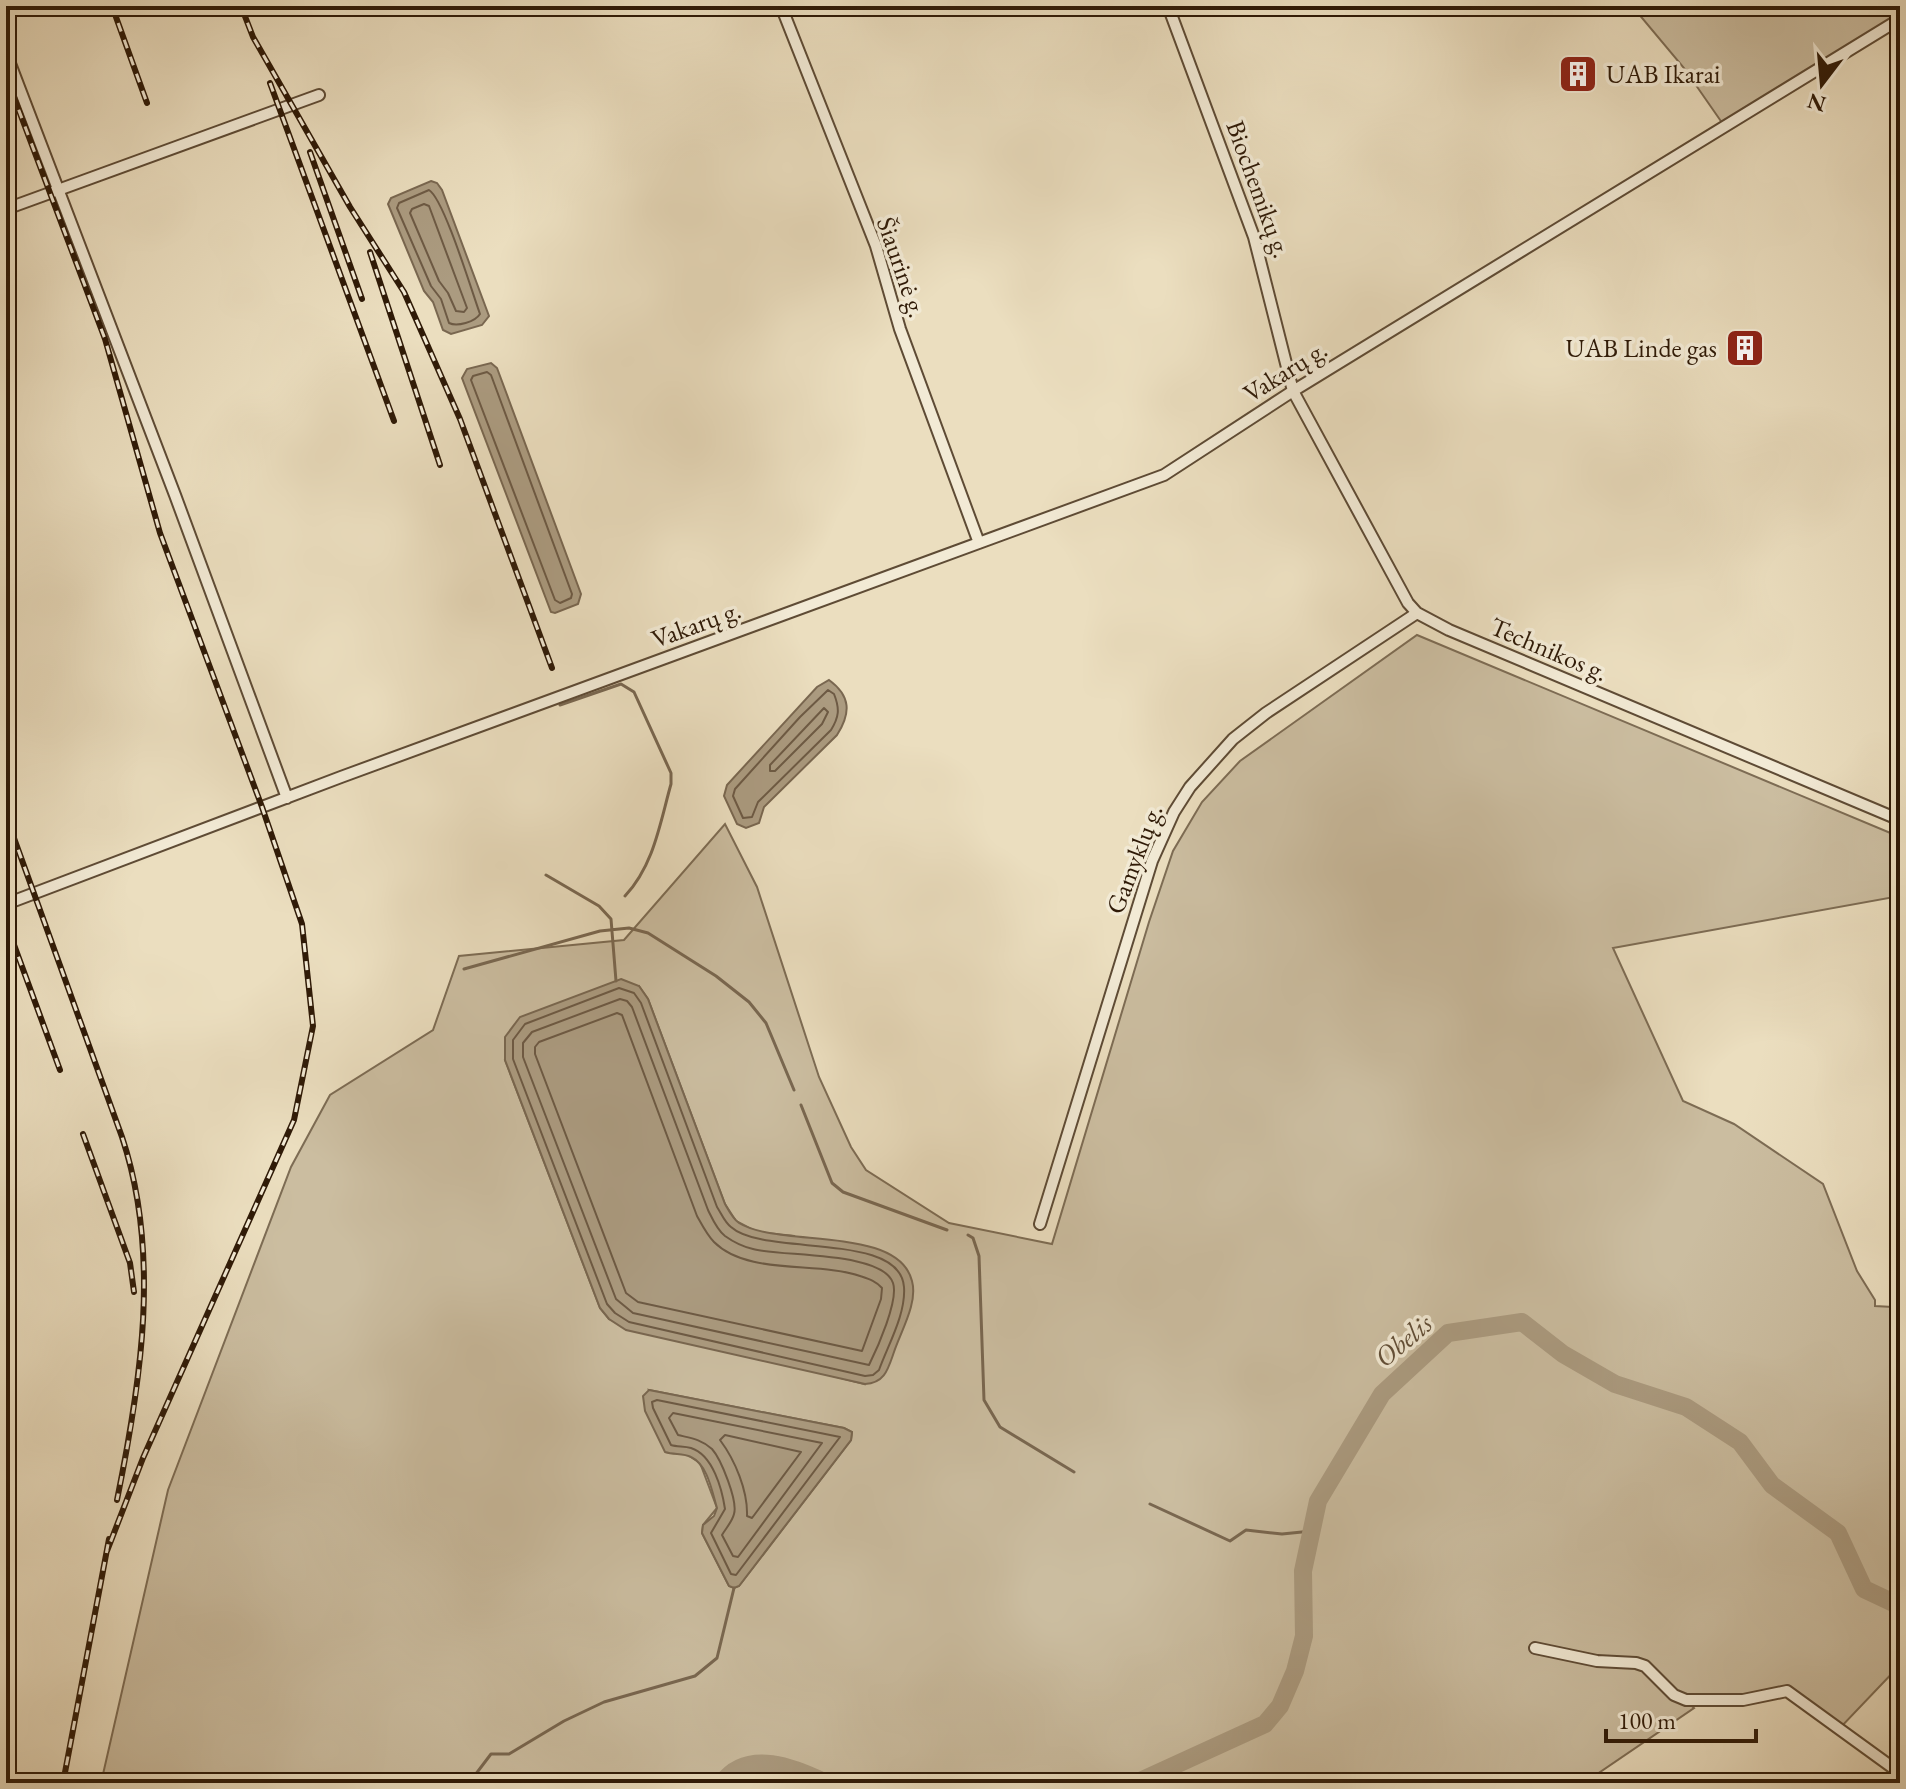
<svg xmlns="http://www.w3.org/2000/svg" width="1906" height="1789" font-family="'EB Garamond',serif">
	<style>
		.green { fill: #cbbda0; stroke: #7d6c54; stroke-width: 2; fill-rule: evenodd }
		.water { fill: #ab9b80; stroke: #796750; stroke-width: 2 }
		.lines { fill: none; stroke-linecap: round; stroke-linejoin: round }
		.shore { stroke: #6d5a44; stroke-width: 2 }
		.stream { stroke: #796750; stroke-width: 3 }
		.river { stroke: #ab9b80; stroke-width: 18 }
		.minor-casing { stroke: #5e4b35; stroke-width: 14 }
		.minor { stroke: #f2ead5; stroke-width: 10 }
		.rail-casing { stroke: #2f1a07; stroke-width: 6 }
		.rail { stroke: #f2ead5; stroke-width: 3; stroke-dasharray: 9; stroke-linecap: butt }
		.labels { text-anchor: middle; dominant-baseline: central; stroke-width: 7; stroke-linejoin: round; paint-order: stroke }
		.poi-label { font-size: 26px; fill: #2f1a07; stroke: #f2ead5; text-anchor: start }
		.street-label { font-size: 26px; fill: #2f1a07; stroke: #f2ead5 }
		.water-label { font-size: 28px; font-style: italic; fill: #614e37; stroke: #f2ead5 }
	</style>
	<rect width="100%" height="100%" fill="#ebdebf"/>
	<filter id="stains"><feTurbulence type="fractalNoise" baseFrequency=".0025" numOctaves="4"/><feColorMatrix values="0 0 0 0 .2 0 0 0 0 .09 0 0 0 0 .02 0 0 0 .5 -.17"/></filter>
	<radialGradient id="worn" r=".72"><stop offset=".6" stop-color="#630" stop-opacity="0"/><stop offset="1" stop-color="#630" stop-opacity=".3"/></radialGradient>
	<!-- green -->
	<path class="green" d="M1632 6H1900V19L1725 127 1684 68Z
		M1417 635 1900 837V896L1613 948 1683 1101 1734 1124 1823 1184 1857 1271 1875 1300V1306L1893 1307 1900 1304V1665L1840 1728 1793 1694 1687 1701 1694 1708 1584 1783H101L168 1490 291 1167 330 1095 433 1030 459 956 624 940 725 824 757 887 819 1077 851 1147 866 1170 949 1223 1052 1244 1149 922 1173 851 1202 802 1240 761ZM639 986 648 999 725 1204 736 1221 757 1232 794 1236 864 1384 609 1319 600 1308 505 1060ZM649 1390 844 1428 852 1432 851 1440 739 1586 734 1588 729 1586 702 1533 703 1525 717 1508 700 1463 688 1455Z"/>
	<!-- water -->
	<path class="water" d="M431 181 437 183 442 190 489 316 482 325 451 334 443 330 433 302 424 291 388 204 391 198Z
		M491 363 497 368 581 594 578 604 555 613 551 612 462 378 467 369Z
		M829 680C851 696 851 713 837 735L764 807 759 823 746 828 737 824 724 796 727 785 817 687Z
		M621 979 639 986 648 999 725 1204C729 1211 733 1219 739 1223 779 1248 898 1225 912 1281 918 1303 901 1331 894 1352 888 1369 885 1383 865 1384L626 1330 609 1319 600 1308 505 1060V1037L520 1017Z
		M649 1390 844 1428 852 1432 851 1440 739 1586 734 1588 729 1586 702 1533 703 1525 714 1516 717 1508C712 1492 708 1465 691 1457 683 1453 674 1455 665 1452L645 1411 643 1396Z"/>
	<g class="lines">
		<!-- shore -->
		<path class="shore" d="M429 190C444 199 472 292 480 314 475 322 457 327 449 323L441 299 431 286 397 208 399 203Z
			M424 204 429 206 467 308 464 312 456 311 448 293 439 281 410 213 412 209Z
			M487 372 491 375 572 594 571 598 560 603 555 600 471 380 473 376Z
			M828 690 834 694C840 709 839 717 831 730L758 802 752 817 743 818 733 796 735 789 800 717Z
			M824 708 828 712 822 724 775 771H770V765Z
			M619 988 634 993 641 1003 717 1207C721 1213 725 1223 731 1227 764 1257 900 1231 904 1287 906 1314 888 1345 879 1370L873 1375 865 1376 629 1322 615 1313 607 1304 513 1059V1040L525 1024Z
			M620 999 627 1001 632 1007 708 1210C712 1218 717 1230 725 1236 732 1241 744 1247 753 1249 782 1257 882 1251 893 1283 899 1300 877 1349 869 1365L633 1313 616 1299 523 1057V1043L532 1032Z
			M617 1013 622 1015 697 1216C702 1225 707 1235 714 1242 748 1276 817 1261 860 1276 869 1279 876 1281 882 1288L881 1299 862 1351 638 1302 626 1293 535 1054V1047L539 1042Z
			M657 1400 840 1437 736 1575 731 1574 711 1533 725 1509C722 1489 713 1455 691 1448 684 1446 677 1447 671 1445L653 1408 652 1402Z
			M673 1413 822 1443 738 1557 733 1556 722 1535C726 1528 732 1522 734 1514 738 1501 721 1459 712 1449 701 1439 690 1438 678 1435L669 1418Z
			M725 1435 801 1452 752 1518 747 1516C748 1491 735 1460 720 1440Z"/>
		<!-- stream -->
		<path class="stream" d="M560 705 621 684 634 692 671 773V784C660 823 654 865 625 896
			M546 875 599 906 611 919 616 981
			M464 969 600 931 629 928 648 933 716 976 749 1002 766 1023 794 1090
			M801 1105 832 1183 843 1192 947 1230
			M968 1235 973 1238 979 1256 984 1400 1000 1427 1074 1472
			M1150 1504 1230 1541 1246 1530 1282 1534 1312 1531
			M469 1783 491 1754H509L564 1721 604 1702 695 1676 717 1658 734 1588"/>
		<!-- river -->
		<path class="river" d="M722 1783C748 1748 795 1768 826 1783
			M1136 1783 1265 1724 1280 1706 1295 1671 1304 1636 1303 1571 1318 1501 1382 1394 1448 1333 1522 1322 1563 1354 1615 1384 1686 1407 1740 1442 1772 1485 1838 1533 1864 1589 1900 1606"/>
		<!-- minor casing -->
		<g class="minor-casing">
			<path id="minor" d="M781 6 876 246 900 329 979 543
				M1168 6 1254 237 1293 391 1408 603 1417 613 1449 630 1900 820
				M6 53 175 495 287 798
				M6 209 319 95
				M6 904 341 777 1164 475 1293 391 1900 19
				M1040 1224 1152 861 1174 812 1190 787 1233 739 1266 713 1417 613
				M1535 1648 1597 1661 1636 1663 1645 1666 1674 1695 1686 1700H1743L1787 1691 1900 1773"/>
		</g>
		<!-- minor -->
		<use href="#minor" class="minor"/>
		<!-- rail casing -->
		<g class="rail-casing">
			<path id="rail" d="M112 6 147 103
				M241 6 253 37 350 207 404 292 460 419 552 668
				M6 76 105 339 160 533 262 807 302 924 313 1026 294 1120 143 1458 107 1551
				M270 83 394 421
				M310 152 362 299
				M370 252 440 465
				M6 816 122 1137C161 1254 141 1382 117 1500
				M6 923 60 1070
				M83 1134 130 1263 134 1292
				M63 1783 109 1539"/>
		</g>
		<!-- rail -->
		<use href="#rail" class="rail"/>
	</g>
	<!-- icons -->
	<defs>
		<g id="building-square" transform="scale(2)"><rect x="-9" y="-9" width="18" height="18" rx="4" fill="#8f2418" stroke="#f2ead5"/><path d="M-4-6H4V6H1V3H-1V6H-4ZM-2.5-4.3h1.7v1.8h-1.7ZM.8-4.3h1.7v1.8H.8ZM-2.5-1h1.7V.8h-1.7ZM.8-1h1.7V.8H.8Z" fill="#fff"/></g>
	</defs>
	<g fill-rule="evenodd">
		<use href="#building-square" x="1578" y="74"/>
		<use href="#building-square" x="1745" y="348"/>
	</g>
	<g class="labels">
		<!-- poi labels -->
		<g class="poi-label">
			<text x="1606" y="74">UAB Ikarai</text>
			<text x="1717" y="348" text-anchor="end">UAB Linde gas</text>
		</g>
		<!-- street labels -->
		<g class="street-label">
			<text transform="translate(1259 189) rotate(70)">Biochemikų g.</text>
			<text transform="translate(902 267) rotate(71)">Šiaurinė g.</text>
			<text transform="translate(1285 371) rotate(-32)">Vakarų g.</text>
			<text transform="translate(696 624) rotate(-20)">Vakarų g.</text>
			<text transform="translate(1549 649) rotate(23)">Technikos g.</text>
			<text transform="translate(1134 859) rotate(-69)">Gamyklų g.</text>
		</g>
		<!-- water labels -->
		<g class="water-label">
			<text transform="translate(1403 1340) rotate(-40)">Obelis</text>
		</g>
	</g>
	<!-- margin -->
	<rect width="1906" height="1789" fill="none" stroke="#ebdebf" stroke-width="32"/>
	<rect x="8" y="8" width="1890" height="1773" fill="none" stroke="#2f1a07" stroke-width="4"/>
	<rect x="16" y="16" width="1874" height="1757" fill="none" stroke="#2f1a07" stroke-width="2"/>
	<!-- north arrow -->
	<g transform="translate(1822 84) rotate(196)" stroke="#f2ead5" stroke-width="6" paint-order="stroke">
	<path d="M0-6L14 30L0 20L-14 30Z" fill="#2f1a07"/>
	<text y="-12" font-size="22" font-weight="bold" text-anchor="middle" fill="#2f1a07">N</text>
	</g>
	<!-- scale -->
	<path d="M1606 1729v12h150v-12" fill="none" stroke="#2f1a07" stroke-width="4"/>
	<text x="1618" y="1729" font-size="24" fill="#2f1a07" stroke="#f2ead5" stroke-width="6" paint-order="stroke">100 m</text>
	<rect width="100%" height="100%" filter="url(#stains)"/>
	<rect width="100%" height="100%" fill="url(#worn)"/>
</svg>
